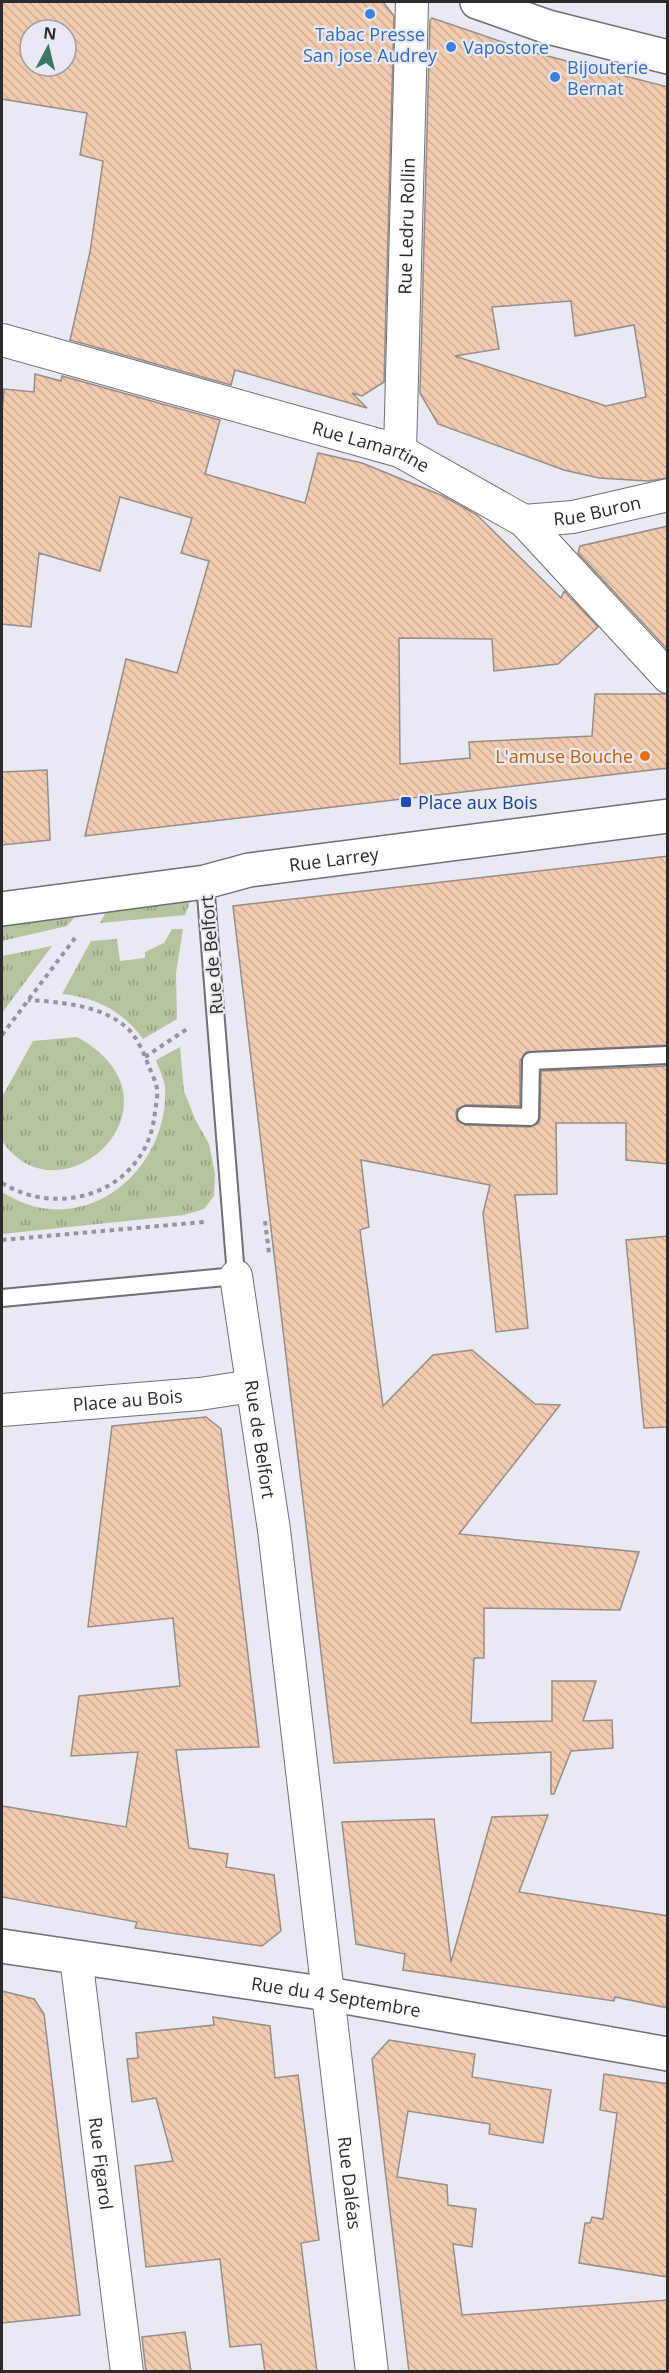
<svg xmlns="http://www.w3.org/2000/svg" width="669" height="2373" font-family="'Open Sans',sans-serif">
	<style>
		.grass { fill: url(#grass-tufts) }
		.building { fill: url(#building-back-hatch); stroke: #958e89; stroke-width: 1.5; fill-rule: evenodd }
		.lines { fill: none; stroke-linecap: round; stroke-linejoin: round }
		.service-casing { stroke: #6f6f76; stroke-width: 20 }
		.minor-casing { stroke: #6f6f76; stroke-width: 34 }
		.tertiary-casing { stroke: #6f6f76; stroke-width: 36 }
		.secondary-casing { stroke: #6f6f76; stroke-width: 36 }
		.path { stroke: #95959b; stroke-width: 4; stroke-dasharray: 4.5 4.5; stroke-linecap: butt }
		.service { stroke: #fff; stroke-width: 16 }
		.minor { stroke: #fff; stroke-width: 32 }
		.tertiary { stroke: #fff; stroke-width: 33 }
		.secondary { stroke: #fff; stroke-width: 33 }
		.shop-dot { fill: #3f7fe0; stroke: #e9e9f1; stroke-width: 2 }
		.food-dot { fill: #e8710a; stroke: #e9e9f1; stroke-width: 2 }
		.transit-dot { fill: #1a4fb4; stroke: #e9e9f1; stroke-width: 2 }
		.labels { text-anchor: middle; dominant-baseline: central; stroke-width: 4.5; stroke-linejoin: round; paint-order: stroke }
		.shop-label { font-size: 18px; fill: #366cbe; stroke: #e9e9f1; text-anchor: start }
		.street-label { font-size: 18px; fill: #2b2b2e; stroke: #e9e9f1 }
		.food-label { font-size: 18px; fill: #c56008; stroke: #e9e9f1; text-anchor: end }
		.transit-label { font-size: 18px; fill: #164399; stroke: #e9e9f1; text-anchor: start }
	</style>
	<defs>
		<pattern id="grass-tufts" width="24" height="20" patternUnits="userSpaceOnUse" patternTransform="scale(1.5)"><rect width="24" height="20" fill="#b5c39f"/><path d="M3 7l-1-3M5 7V3M7 7l1-3M15 17l-1-3M17 17v-4M19 17l1-3" fill="none" stroke="#939f82"/></pattern>
		<pattern id="building-back-hatch" width="6" height="6" patternUnits="userSpaceOnUse" patternTransform="scale(1.5)"><rect width="6" height="6" fill="#f1cab0"/><path d="M-1 5l2 2M0 0l6 6M5-1l2 2" fill="none" stroke="#cfae98"/></pattern>
	</defs>
	<rect width="100%" height="100%" fill="#e9e9f1"/>
	<!-- grass -->
	<path class="grass" d="M191 899 185 915 100 923 108 908Z
		M79 912 67 926 2 941V921Z
		M172 929H183L176 973 177 1019 143 1039C123 1011 95 997 62 994L91 941 117 939 120 961 145 958V952L164 943Z
		M52 946 2 1013V956Z
		M77 1037C195 1102 61 1227 2 1141V1097L33 1041Z
		M180 1047 184 1091 195 1119 209 1144 215 1174 214 1196 204 1209 184 1215 2 1234V1192C12 1198 24 1204 36 1207 109 1223 169 1156 165 1087 164 1078 159 1069 156 1060Z"/>
	<!-- building -->
	<path class="building" d="M2 2H383L394 16 384 382 362 396 352 393 367 408 235 370 231 385 70 340 90 252 103 161 80 155 87 113 2 99ZM30 30H66V66H30Z
		M432 18 532 52 668 87V478L648 481 599 478 564 470 438 424 420 393 430 20ZM571 301 575 336 634 325 646 397 606 406 455 356 499 349 492 307Z
		M35 374 61 381 62 376 220 420 205 474 305 503 318 453 362 463 443 496 477 515 561 598 564 591 598 627 558 664 494 671 492 639 399 638 400 764 470 758 469 742 592 736 595 694H668V768L85 836 126 659 177 673 209 561 181 553 192 518 120 497 100 571 39 553 31 627 2 624V413L4 389 34 392Z
		M668 526V650L578 553 580 546Z
		M47 770 50 840 2 845V772Z
		M668 856V1045L526 1052 520 1061V1106L466 1105 457 1109 456 1114 457 1120 465 1125 530 1127 539 1123 540 1118 541 1071 668 1066V1164L626 1160V1123H556L557 1194 515 1195 528 1328 496 1332 483 1213 490 1185 361 1160 369 1227 360 1230 383 1406 433 1355 472 1350 535 1404 560 1405 459 1534 639 1552 620 1610 484 1608V1658H474L471 1723 552 1721V1681H596L583 1721 612 1720 613 1748 571 1751 554 1794H551V1752L334 1763 233 906Z
		M668 1236V1427L644 1428 626 1240Z
		M206 1417 221 1429 259 1747 176 1750 189 1848 228 1854 226 1867 274 1875 281 1931 262 1946 135 1928 137 1922 2 1897V1806L126 1827 138 1752 71 1756 79 1696 180 1686 173 1618 88 1627 112 1426Z
		M548 1815 519 1892 668 1916V2008L615 1997 614 2001 403 1970 405 1954 356 1944 342 1822 434 1819 451 1962 492 1817Z
		M2 1991 34 1999 44 2014 80 2315 2 2323Z
		M213 2017 270 2026 275 2078 298 2075 319 2240 301 2243 317 2372H265L261 2344 230 2347 220 2259 146 2267 135 2166 173 2161 156 2098 132 2102 127 2059 138 2058 136 2033 214 2025Z
		M389 2040 475 2054 472 2077 551 2090 543 2143 489 2134 490 2124 408 2111 397 2177 447 2185 448 2205 476 2209 472 2247 453 2244 462 2315 668 2300V2372H409L372 2059Z
		M604 2074 668 2084V2277L579 2263 585 2223H590L592 2217 603 2219 617 2113 600 2110Z
		M185 2332 191 2372H146L142 2337Z"/>
	<g class="lines">
		<!-- service casing -->
		<g class="service-casing">
			<path id="service" d="M466 1115 530 1117 531 1061 668 1055
				M2 1298 236 1276 205 882"/>
		</g>
		<!-- minor casing -->
		<g class="minor-casing">
			<g id="minor">
				<path id="s1" d="M2 340 400 451 524 521 668 677"/>
				<path id="s2" d="M400 451 412 2"/>
				<path id="s3" d="M524 521 573 517 668 495"/>
				<path id="s4" d="M236 1276 274 1530 372 2372"/>
				<path id="s5" d="M2 1410 200 1394 252 1386"/>
				<path id="s6" d="M76 1957 127 2372"/>
			</g>
		</g>
		<!-- tertiary casing -->
		<g class="tertiary-casing">
			<g id="tertiary">
				<path id="s7" d="M2 909 205 882 249 870 668 816"/>
			</g>
		</g>
		<!-- secondary casing -->
		<g class="secondary-casing">
			<g id="secondary">
				<path d="M477 2 548 27 668 57"/>
				<path id="s8" d="M2 1946 328 1994 668 2054"/>
			</g>
		</g>
		<!-- path -->
		<path class="path" d="M2 1035 75 938
			M145 1057 187 1029
			M2 1183C64 1221 149 1188 155 1111 156 1105 158 1096 157 1089 156 1082 152 1074 149 1067 145 1056 137 1036 127 1028 102 1005 60 1002 28 1000
			M265 1221 269 1253
			M2 1240 204 1222"/>
		<!-- service -->
		<use href="#service" class="service"/>
		<!-- minor -->
		<use href="#minor" class="minor"/>
		<!-- tertiary -->
		<use href="#tertiary" class="tertiary"/>
		<!-- secondary -->
		<use href="#secondary" class="secondary"/>
	</g>
	<!-- markers -->
	<g class="shop-dot">
		<circle cx="370" cy="14" r="6"/>
		<circle cx="451" cy="47" r="6"/>
		<circle cx="555" cy="77" r="6"/>
	</g>
	<circle class="food-dot" cx="645" cy="756" r="6"/>
	<rect class="transit-dot" x="400" y="796" width="12" height="12" rx="3"/>
	<g class="labels">
		<!-- shop labels -->
		<g class="shop-label">
			<text x="370" y="34" text-anchor="middle">Tabac Presse<tspan x="370" dy="21">San jose Audrey</tspan></text>
			<text x="463" y="47">Vapostore</text>
			<text x="567" y="67">Bijouterie<tspan x="567" dy="21">Bernat</tspan></text>
		</g>
		<!-- street labels -->
		<g class="street-label">
			<text stroke="none"><textPath href="#s2" startOffset="225">Rue Ledru Rollin</textPath></text>
			<text stroke="none"><textPath href="#s1" startOffset="384">Rue Lamartine</textPath></text>
			<text stroke="none"><textPath href="#s3" startOffset="74">Rue Buron</textPath></text>
			<text stroke="none"><textPath href="#s7" startOffset="336">Rue Larrey</textPath></text>
			<text transform="translate(211 955) rotate(-95)">Rue de Belfort</text>
			<text stroke="none"><textPath href="#s5" startOffset="126">Place au Bois</textPath></text>
			<text stroke="none"><textPath href="#s4" startOffset="165">Rue de Belfort</textPath></text>
			<text stroke="none"><textPath href="#s8" startOffset="338">Rue du 4 Septembre</textPath></text>
			<text stroke="none"><textPath href="#s6" startOffset="208">Rue Figarol</textPath></text>
			<text stroke="none"><textPath href="#s4" startOffset="914">Rue Daléas</textPath></text>
		</g>
		<!-- food labels -->
		<g class="food-label">
			<text x="633" y="756">L'amuse Bouche</text>
		</g>
		<!-- transit labels -->
		<g class="transit-label">
			<text x="418" y="802">Place aux Bois</text>
		</g>
	</g>
	<!-- border -->
	<rect width="669" height="2373" fill="none" stroke="#2b2b2e" stroke-width="6"/>
	<!-- north arrow -->
	<g transform="translate(48 48) rotate(7)"><circle r="28" fill="#e9e9f1" stroke="#9d9da3" stroke-width="1.5"/>
	<path d="M0-4.5L10 22L0 15L-10 22Z" fill="#3b7761"/>
	<text y="-9" font-size="16" font-weight="bold" text-anchor="middle" fill="#2b2b2e">N</text>
	</g>
</svg>
